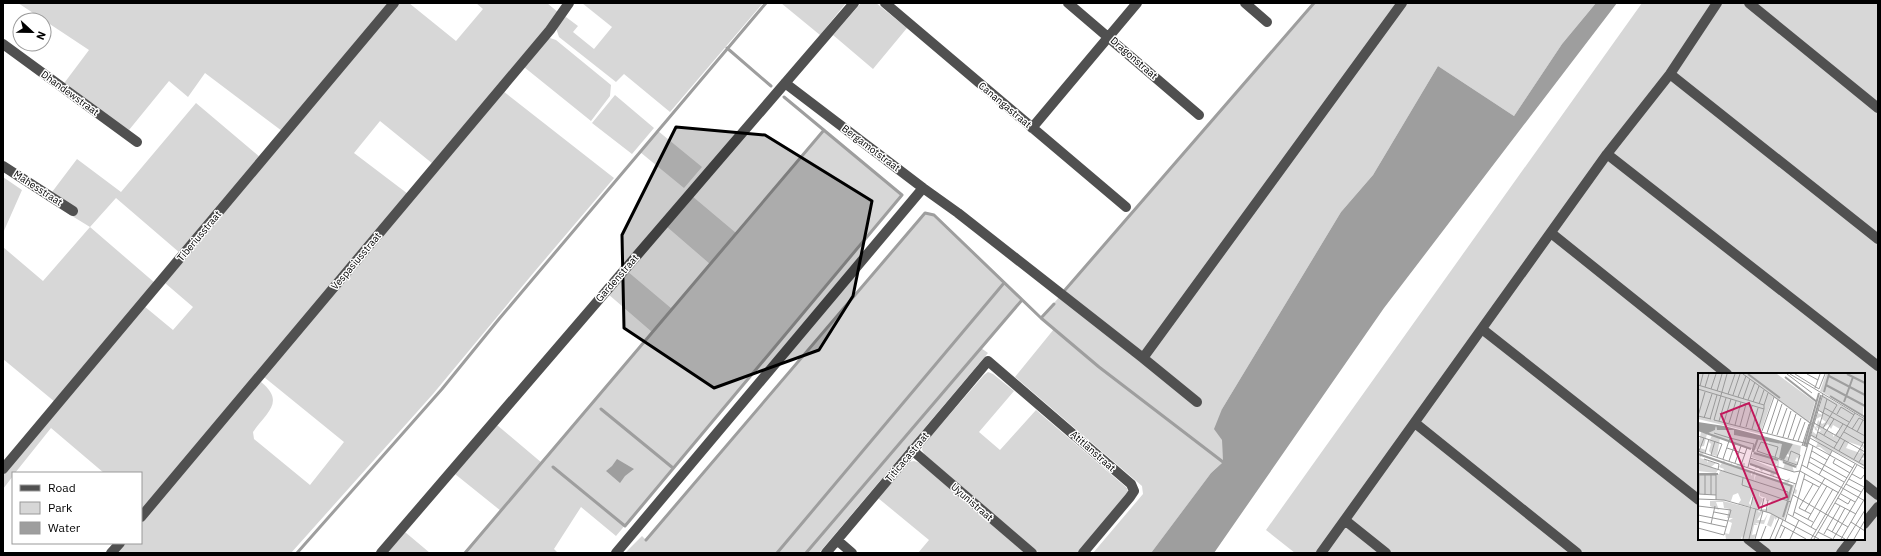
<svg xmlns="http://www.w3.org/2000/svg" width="1881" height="556" font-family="'IBM Plex Sans',sans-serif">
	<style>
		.green { fill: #d7d7d7; fill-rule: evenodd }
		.water { fill: #9e9e9e }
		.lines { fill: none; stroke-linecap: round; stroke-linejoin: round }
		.stream { stroke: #9e9e9e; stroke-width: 3 }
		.minor { stroke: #505050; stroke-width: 10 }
		.marked { fill: #000; fill-opacity: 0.2; stroke: #000; stroke-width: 3; stroke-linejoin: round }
		.labels { text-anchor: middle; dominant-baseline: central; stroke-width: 3; stroke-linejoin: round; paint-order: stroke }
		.street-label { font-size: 10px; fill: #000; stroke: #fff }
		.inset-river { fill: none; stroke: #9e9e9e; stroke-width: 2 }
		.inset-road { fill: none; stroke: #999; stroke-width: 1 }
		.view { fill: #c2185b; fill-opacity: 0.15; stroke: #c2185b; stroke-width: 2 }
		.inset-edge { fill: none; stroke: #000; stroke-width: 2 }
	</style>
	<rect width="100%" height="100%" fill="#fff"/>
	<!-- green -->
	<path class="green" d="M18 3H389L282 131 205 73 188 97 169 81 129 130 62 86 89 50Z
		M399 3H409L456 41 483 9 476 3H547L559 13 433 164 380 121 354 153 408 194 141 512V473H104L51 428 15 473H13V476L3 489V475L144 306 173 330 193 307 165 283Z
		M582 3H763L670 112 624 74 616 82 559 37 556 28 562 19 566 17 578 26 573 32 594 49 612 27Z
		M781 3H846L820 35Z
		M861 3H876L907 28 873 69 833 35Z
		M1314 3H1596L1562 44 1514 116 1438 66 1373 175 1341 212 1222 409 1223 462 1211 473 1151 553H1093L1143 494 1142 486 1015 377 1054 329 1041 318Z
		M1642 3H1878V553H1295L1266 530ZM1699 374H1864V539H1699Z
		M550 38 556 40 611 85 610 96 591 121 524 67 546 40Z
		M503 91 614 178 535 271 433 394 291 553H116L124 543H141V523L258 384 261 382C286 402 266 413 253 432L254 439 310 485 344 442 264 377Z
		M615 95 654 128 632 154 592 123Z
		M196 103 261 158 180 253 116 198 90 227 155 283 55 402 3 359V247L43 281 90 227 46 200 77 159 121 192Z
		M824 130 902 195 616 536 581 507 554 549 558 553H465L501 511 455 474 497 425 542 463 652 332 608 294 627 271 672 309 710 264 666 226 692 196 736 233Z
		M658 131 702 167 684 188 640 152Z
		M3 177 22 190 3 233Z
		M925 213 934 215 1022 300 981 348 988 353 819 553H625L642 536 646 540Z
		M988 372 993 374 1014 391 979 432 1000 450 1036 410 1127 488 1128 492 1126 497 1078 553H1039L925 455 922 450 923 445 984 375Z
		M914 461 920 463 1025 553H918L929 540 878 498 909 462Z
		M405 532 430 553H387Z"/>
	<!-- water -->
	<path class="water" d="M1596 3H1617L1384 308 1214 553H1151L1211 473 1223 462 1222 440 1214 429 1222 409 1341 212 1373 175 1438 66 1514 116 1562 44Z
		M617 459 634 469 625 476 620 483 606 471 612 466Z"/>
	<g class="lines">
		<!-- stream -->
		<path class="stream" d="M727 48 771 86
			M1065 290 1314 3
			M1041 318 1054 304
			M601 409 673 468
			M553 467 625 526 902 195 784 97
			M646 540 925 213 934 215 1041 318 1099 367 1223 462
			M297 553 442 389 499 319 766 3
			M465 553 824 130
			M777 553 1004 283
			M806 553 1022 300"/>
		<!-- minor -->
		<path class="minor" d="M885 3 1126 207
			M1068 3 1199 115
			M1245 3 1267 22
			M1749 3 1878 108
			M3 44 137 142
			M1670 74 1878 239
			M785 83 923 188 958 213 1143 358 1402 3
			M1032 128 1137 3
			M1607 154 1878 366
			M3 166 73 211
			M1551 233 1727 374
			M1482 329 1699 500
			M1143 358 1197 402
			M1415 423 1577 553
			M912 450 1032 553
			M3 469 394 3
			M1864 484 1878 495
			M141 517 550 30 569 3
			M1346 521 1386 553
			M1864 524 1878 507
			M1748 539 1766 553
			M837 540 852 553
			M111 553 120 543
			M381 553 854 3
			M616 553 923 188
			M826 553 988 361 1131 484 1134 491 1130 497 1083 553
			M1321 553 1607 154 1670 74 1717 3
			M1841 553 1852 539"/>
	</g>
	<!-- marked area -->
	<path class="marked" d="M676 127 765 135 872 201 853 296 819 350 714 388 624 328 622 235Z"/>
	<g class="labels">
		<!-- street labels -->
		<g class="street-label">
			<text transform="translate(1134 58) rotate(41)">Dragonstraat</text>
			<text transform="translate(70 93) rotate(36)">Dhandewstraat</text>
			<text transform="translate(1005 105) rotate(40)">Canangastraat</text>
			<text transform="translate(871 148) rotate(37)">Bergamotstraat</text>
			<text transform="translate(38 188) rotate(33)">Mahesstraat</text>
			<text transform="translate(199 236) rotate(-50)">Tiberiusstraat</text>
			<text transform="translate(356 261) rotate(-50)">Vespasiusstraat</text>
			<text transform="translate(617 278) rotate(-49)">Gardenstraat</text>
			<text transform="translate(1093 451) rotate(41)">Atitlanstraat</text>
			<text transform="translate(907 457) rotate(-50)">Titicacastraat</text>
			<text transform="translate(972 502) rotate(41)">Uyunistraat</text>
		</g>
	</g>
	<!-- overview -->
	<g transform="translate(1698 373)">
		<rect width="167" height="167" fill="#fff"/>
		<path d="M0 1H79L117 29 111 50 75 24 62 61 0 46ZM128 1H167L165 43 122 18ZM125 22 167 46V67L164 71 167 73 164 77 167 84 162 86 167 87V94L134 77 132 82 122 74H118L120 69 113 63 114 58 119 62 123 57 118 54 120 58 117 57 116 53 118 54 120 47 124 51 128 49 124 46V43L118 46 120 40 125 42 121 37ZM130 51 133 56 135 52 142 56 135 64V61L126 55 123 57ZM151 69 165 74 161 78 162 80 148 75ZM18 53 19 57H37L36 62 60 65 69 67 70 71 71 68 85 71 82 82 86 86 88 83 91 84 92 82 89 81 95 71 103 73 101 87 99 84 97 88 100 89 98 97V94L94 92 96 99 85 96 87 90 81 87 80 101 77 100 76 103 72 102 73 99 65 96 64 99 60 94 57 96 58 93 51 91 53 86 77 96 80 89 77 93 53 84 56 78 63 76 56 77 22 65 19 83 14 82 11 78 13 71 11 69 14 62 9 61 6 73 0 74 3 59 8 60 17 57ZM2 75 8 77 2 85 9 87V90L10 88 18 90 13 94 20 97 18 100 0 98ZM26 87 28 91 32 92 34 89 33 93 38 94 39 91 47 90 46 97 53 99V103L57 97 56 108 58 101 84 110 92 105 90 111 86 110 94 113 97 110 92 128 97 116 99 117 98 121 96 120 86 147 79 145 77 147V144L73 154 69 152 73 141 65 138 59 147H66L70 140 66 151 57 150 60 152H56L54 162 58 161 56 166H45L44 163 43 166H28L27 160 31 161 34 150 30 148 35 145H29L31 136 26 135 25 129H18L21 137 12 133V128H25L60 137 61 140 63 136H69L74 127 68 128V125L62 123V118L61 123 65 126 60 137 54 134V123L51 130 53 134 40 131 43 127 40 120 35 122 33 128 18 127V122L1 121 0 102 21 101 22 98H25L26 96 21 94Z" fill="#d7d7d7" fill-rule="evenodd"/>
		<path d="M0 49 26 53 95 71 86 87 81 85 84 71 36 62V57H19L18 53 17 57 8 61 0 58Z" fill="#9e9e9e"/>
		<path class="inset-river" d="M50 1 82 25M149 1 167 10M131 3 167 22M87 4 119 29M128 12 167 33M126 19 131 1M132 23 167 44M146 29 155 4M8 60 53 76M106 73 121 20M108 74 123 22M55 79 60 65M56 80 80 87M0 81 94 113M85 89 98 94M52 91 80 101M0 101H20M90 127 94 112M85 144 90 128"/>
		<path class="inset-road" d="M29 1 16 47 110 71M45 1 115 52M89 1 114 20M92 1 167 46M97 1 121 16M109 1 120 7M0 12 66 32V36M2 13 5 1M7 14 11 1M117 15 122 1M0 16 66 36 60 57M13 16 18 1M121 16 127 1M19 18 24 1M30 21 37 1M35 22 42 1M124 23 139 32 125 55M40 24 48 3M45 26 52 6M50 27 57 9M55 29 61 13M61 31 66 17M66 32 70 20M127 35 151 49M120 37 167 63M139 41 143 34 156 42M0 43 7 19M0 43 13 46M6 45 14 21M12 46 19 22M21 48 28 25M26 49 33 26M31 50 38 28M116 50 167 79 161 89M37 52 43 29M42 53 48 31M48 54 54 33M54 56 60 35M154 56 161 45 167 48M64 58 76 24M120 59 139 70M146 59 165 70M159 59 165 47M16 60 32 65 25 86M69 60 80 27M74 61 84 31M79 62 89 35M113 62 167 93M126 62 136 46M138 62 145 51M0 63 24 71 19 84M85 64 93 38M32 65 56 71 50 94M90 65 98 41M112 65 167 96M118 65 129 26M95 67 103 45M100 68 107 49M110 70 155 95M104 73 111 51M29 75 47 81M136 75 157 40M0 78 98 111M1 78 6 65M114 78 129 87M141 78 147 67M7 80 11 66M13 82 17 68M77 84 80 74 63 69 59 78 99 92 102 82 93 78 90 88M112 84 149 105M52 85 96 99 102 98 141 120M6 86 21 91 20 97M137 86 135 90 152 100M156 86 167 67M31 88 37 71M111 89 146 109M0 90 90 119 89 127M37 90 43 73M43 92 49 75M104 92 167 128M109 95 115 73M154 101 163 106 166 102M0 102H18V127M13 102V122M121 102 134 78M45 105 44 112 93 129M106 106 121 114M151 106 166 114M148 111 163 119M0 121 18 122M1 121V102M143 121 157 129M7 122V102M95 122 150 154M140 125 150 131 153 126M0 126 26 127 72 140 121 166M0 127V142M137 130 158 141M101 135 115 111M101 135 113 141M63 138 66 125M107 138 127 105M16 139 31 142M68 139 70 127M96 139 115 149M90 141 118 157M0 142 30 148M95 143 107 101M110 146 129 113M0 148 28 154M87 148 125 21M153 149 167 158M13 151 17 133M83 152 108 166M113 154 135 116M0 155 26 162 33 137 0 133M129 156 147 166M120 159 134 166M134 159 147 135M126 161 142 133M82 165 87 154M45 166 55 124M51 166 58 136M57 166 65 138M63 166 68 153M72 166 81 145M77 166 85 147M92 166 101 147M113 166 157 91M116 166 159 92M135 166 167 113M143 166 167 125M149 166 167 137M156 166 167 147"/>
		<path class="view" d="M51 30 89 124 61 135 23 41Z"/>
		<rect width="167" height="167" class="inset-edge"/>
	</g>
	<!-- border -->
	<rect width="1881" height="556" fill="none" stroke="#000000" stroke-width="8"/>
	<!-- legend -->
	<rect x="12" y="472" width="130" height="72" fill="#ffffff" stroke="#999999"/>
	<rect x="20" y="485" width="20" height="6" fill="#505050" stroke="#999999"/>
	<text x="48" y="492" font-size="12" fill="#000000">Road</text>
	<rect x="20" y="502" width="20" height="12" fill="#d7d7d7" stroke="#999999"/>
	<text x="48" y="512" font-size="12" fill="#000000">Park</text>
	<rect x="20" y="522" width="20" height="12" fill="#9e9e9e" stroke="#999999"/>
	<text x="48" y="532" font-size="12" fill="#000000">Water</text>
	<!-- north arrow -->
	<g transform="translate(32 32) rotate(112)"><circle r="19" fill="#ffffff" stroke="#999999"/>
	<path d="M0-3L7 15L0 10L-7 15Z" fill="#000000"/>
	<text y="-6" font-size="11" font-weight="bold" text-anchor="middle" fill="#000000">N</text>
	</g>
</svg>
